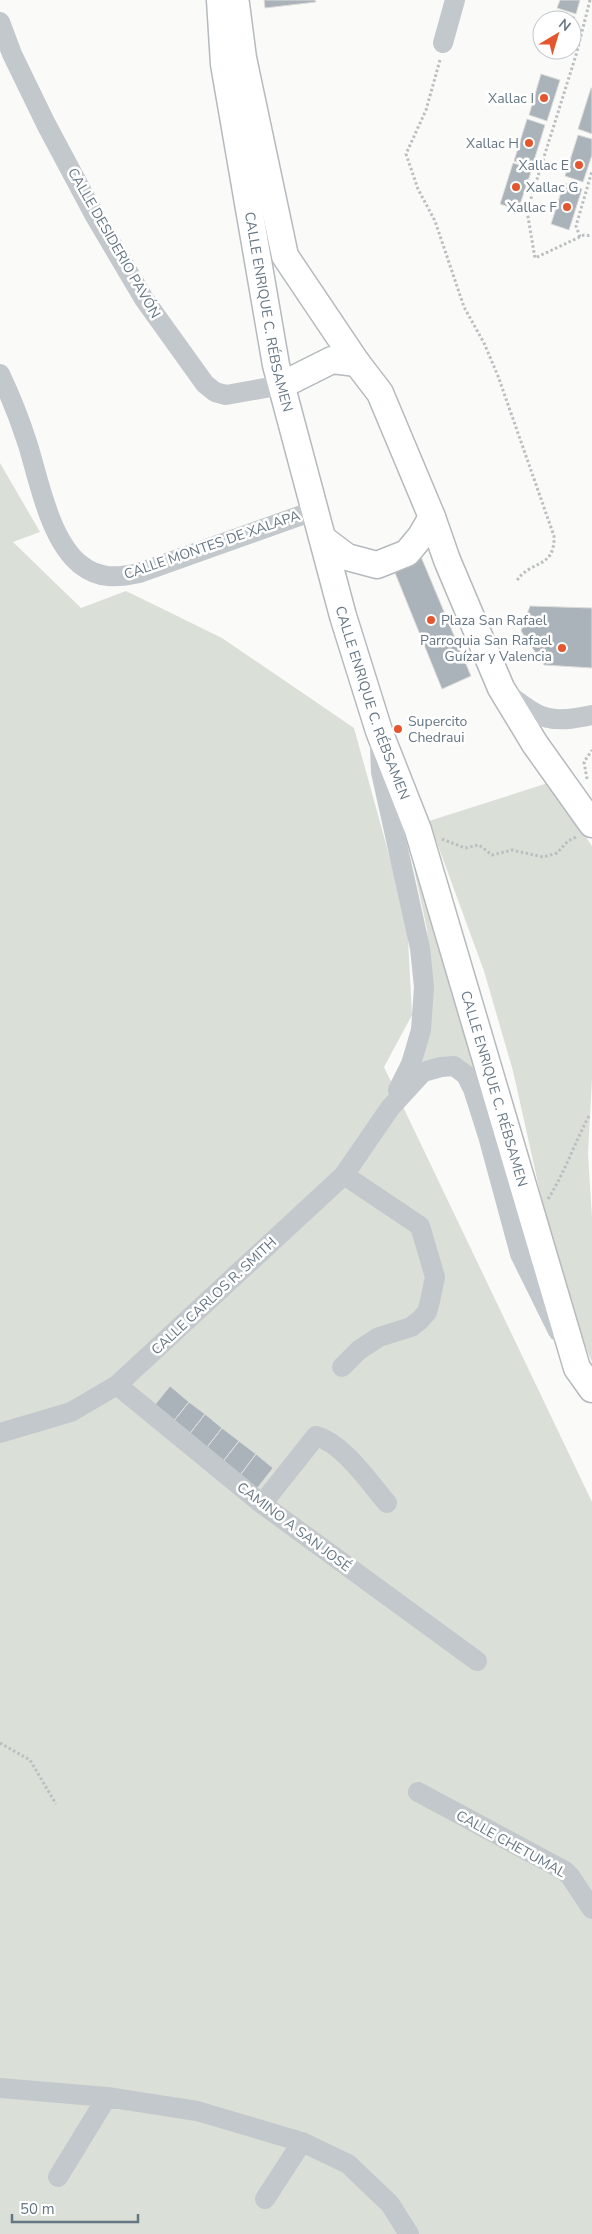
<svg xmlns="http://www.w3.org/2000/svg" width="592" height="2234" font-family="'Nunito Sans',sans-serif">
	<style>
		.green { fill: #dadfd7 }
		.building { fill: #aab3b9; stroke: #dcdcda }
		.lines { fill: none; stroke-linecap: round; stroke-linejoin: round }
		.major-casing { stroke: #b5babe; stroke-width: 29 }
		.path { stroke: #bbbfc2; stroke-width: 3; stroke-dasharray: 2.5 2.5; stroke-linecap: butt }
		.minor { stroke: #c3c8cc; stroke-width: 20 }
		.major { stroke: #fff; stroke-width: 26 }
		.poi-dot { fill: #e4572e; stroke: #fff; stroke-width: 2 }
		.labels { text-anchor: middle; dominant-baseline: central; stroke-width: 5; stroke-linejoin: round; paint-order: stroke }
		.poi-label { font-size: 14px; fill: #657683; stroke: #fff; text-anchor: end }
		.street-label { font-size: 14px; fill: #657683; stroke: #fff }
	</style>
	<rect width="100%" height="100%" fill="#fafaf8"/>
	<!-- green -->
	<path class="green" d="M0 463 40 532 13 542 81 608 126 591 222 638 354 728 407 920 412 1015 384 1067 592 1502V2234H0Z
		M548 783 592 846V1078L588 1154 592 1218V1362L563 1295 513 1071 484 971 429 821Z
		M409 846 486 1101 435 1059 421 1062 432 989 427 929Z"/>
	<!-- building -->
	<path class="building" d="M264 0H315L316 2 265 8Z
		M560 0H580L576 14 557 8Z
		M557 11 575 17 572 26V20H554Z
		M544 50H564L562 58 544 52Z
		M541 74 560 80 547 121 529 115Z
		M591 88H592V134L578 129Z
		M527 119 545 125 532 167 514 161Z
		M578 135 592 139V155L583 182 565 176Z
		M513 163 532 169 518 210 500 204Z
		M564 183 582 189 569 230 551 224Z
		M419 552 471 676 442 689 391 563Z
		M530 606 592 608V668L544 665 521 631Z
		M170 1386 189 1402 168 1428 149 1412Z
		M189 1402 205 1414 184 1441 168 1428Z
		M205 1414 222 1428 201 1455 184 1441Z
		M222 1428 239 1441 218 1468 201 1455Z
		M239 1441 256 1454 235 1482 218 1468Z
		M256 1454 273 1468 252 1495 235 1482Z"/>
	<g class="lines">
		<!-- major casing -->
		<g class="major-casing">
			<g id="major">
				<path id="s1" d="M220 0 224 64 276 365 343 616 379 731 418 830 577 1368 592 1389"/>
				<path d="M236 4 243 58 285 256 357 363 380 393 432 517 447 560 501 688 535 744 592 824"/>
				<path d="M282 385 332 360 357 363"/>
				<path d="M323 539 347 557 377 565 407 553 421 536 432 517"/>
			</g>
		</g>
		<!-- path -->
		<path class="path" d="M590 0 576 55 527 211 535 258 584 235 592 236
			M440 60 426 110 406 154 418 189 435 221 464 307 484 343 498 376 554 536C555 570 530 559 516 582
			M580 237 576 226 592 171
			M587 779 584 762 592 750
			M442 839 465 848 479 845 492 855 512 850 543 857 557 853 568 841 576 837
			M548 1199C565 1172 574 1144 589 1116
			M0 1743 30 1760 56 1804"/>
		<!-- minor -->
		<path class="minor" d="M0 22 12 54 46 124 95 216 144 299 205 384 215 392 226 395 282 385
			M443 43 455 0
			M0 374C11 397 20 420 28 445 39 481 50 541 81 565 99 579 117 578 139 573L316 510
			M509 695C542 720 550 724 592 715
			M380 746 381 772 420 948 424 987 421 1030 411 1064 398 1090
			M342 1367 359 1350 379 1337 411 1327 420 1320 427 1312 430 1301 435 1277 420 1226 344 1175
			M117 1385 262 1504 477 1661
			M0 1433 71 1412 117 1385 344 1175 390 1108 423 1072 441 1067 454 1066 466 1075 473 1089 488 1136 520 1254 558 1331
			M262 1504 316 1436C343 1443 369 1482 387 1503
			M418 1792 565 1871 570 1876 592 1909
			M0 2088 107 2097 197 2111 302 2142 348 2164 390 2204 409 2234
			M58 2177 107 2097
			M265 2199 302 2142"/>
		<!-- major -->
		<use href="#major" class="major"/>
	</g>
	<!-- markers -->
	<g class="poi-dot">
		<circle cx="544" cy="98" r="5"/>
		<circle cx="529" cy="143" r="5"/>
		<circle cx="579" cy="165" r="5"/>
		<circle cx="516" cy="187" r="5"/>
		<circle cx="567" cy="207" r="5"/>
		<circle cx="431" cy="620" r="5"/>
		<circle cx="562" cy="648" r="5"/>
		<circle cx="398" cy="729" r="5"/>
	</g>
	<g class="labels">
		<!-- poi labels -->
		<g class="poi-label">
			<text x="534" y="98">Xallac I</text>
			<text x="519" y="143">Xallac H</text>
			<text x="569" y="165">Xallac E</text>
			<text x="526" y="187" text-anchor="start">Xallac G</text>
			<text x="557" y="207">Xallac F</text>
			<text x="441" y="620" text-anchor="start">Plaza San Rafael</text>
			<text x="552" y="640">Parroquia San Rafael<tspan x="552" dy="16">Guízar y Valencia</tspan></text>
			<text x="408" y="721" text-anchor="start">Supercito<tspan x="408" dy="16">Chedraui</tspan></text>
		</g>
		<!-- street labels -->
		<g class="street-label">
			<text transform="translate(114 243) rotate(60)">CALLE DESIDERIO PAVÓN</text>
			<text stroke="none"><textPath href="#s1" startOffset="316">CALLE ENRIQUE C. RÉBSAMEN</textPath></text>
			<text transform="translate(212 545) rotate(-19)">CALLE MONTES DE XALAPA</text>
			<text stroke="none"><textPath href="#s1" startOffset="721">CALLE ENRIQUE C. RÉBSAMEN</textPath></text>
			<text stroke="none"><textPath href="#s1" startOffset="1126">CALLE ENRIQUE C. RÉBSAMEN</textPath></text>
			<text transform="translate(214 1296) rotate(-43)">CALLE CARLOS R. SMITH</text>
			<text transform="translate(294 1527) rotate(37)">CAMINO A SAN JOSÉ</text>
			<text transform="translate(511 1844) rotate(29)">CALLE CHETUMAL</text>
		</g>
	</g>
	<!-- north arrow -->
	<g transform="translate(557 35) rotate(38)"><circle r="24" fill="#ffffff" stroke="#c1c8cd"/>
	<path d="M0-4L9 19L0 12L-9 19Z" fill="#e4572e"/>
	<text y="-8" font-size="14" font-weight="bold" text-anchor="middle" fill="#657683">N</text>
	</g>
	<!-- scale -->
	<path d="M12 2214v8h126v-8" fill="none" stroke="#657683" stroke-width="2.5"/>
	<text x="20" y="2214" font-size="15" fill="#657683" stroke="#ffffff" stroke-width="4" paint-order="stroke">50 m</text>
</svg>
